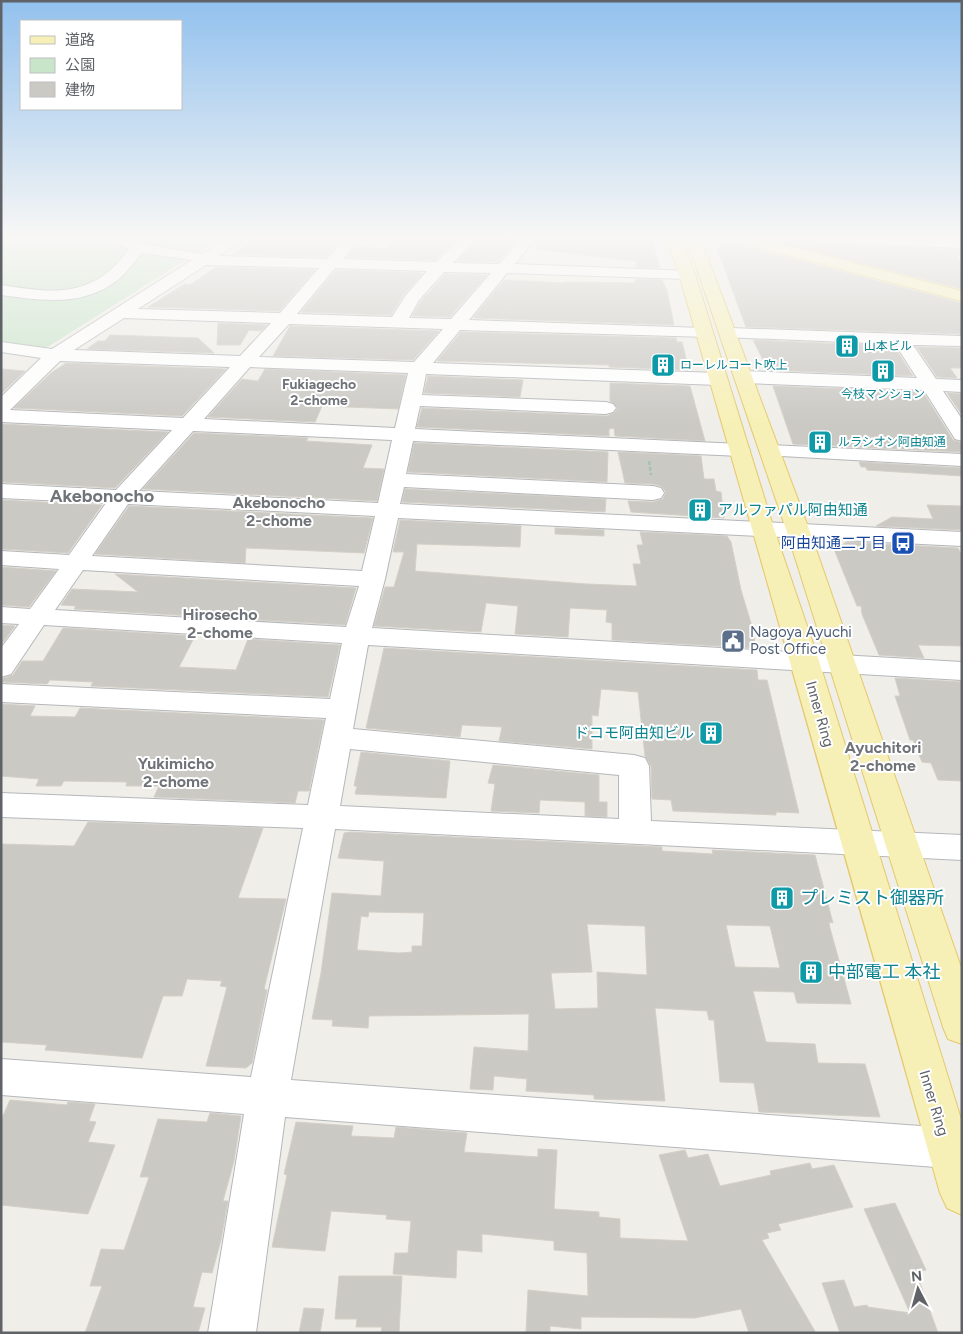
<svg xmlns="http://www.w3.org/2000/svg" width="963" height="1334" font-family="Figtree,'Noto Sans JP',sans-serif">
	<style>
		.green { fill: #c8e4c9 }
		.building { fill: #cbc9c4; stroke: #d4d0c7; fill-rule: evenodd }
		.lines { fill: none; stroke-linecap: round; stroke-linejoin: round }
		.minor-casing { stroke: #b5b7bb; stroke-width: 2 }
		.major-casing { stroke: #e4c86d; stroke-width: 2 }
		.path { stroke: #a1c5ad; stroke-width: 2.5; stroke-dasharray: 4 2; stroke-linecap: butt }
		.minor { fill: #fff; fill-rule: evenodd }
		.major { fill: #f7f0b6; fill-rule: evenodd }
		.labels { text-anchor: middle; dominant-baseline: central; stroke-width: 4; stroke-linejoin: round; paint-order: stroke }
		.far-culture-label { font-size: 12px; fill: #0d838f; stroke: #fff; text-anchor: start }
		.far-neighbourhood-label { font-size: 14px; font-weight: bold; fill: #707478; stroke: #fff }
		.culture-label { font-size: 15px; fill: #0d838f; stroke: #fff; text-anchor: start }
		.transit-label { font-size: 15px; fill: #164399; stroke: #fff; text-anchor: end }
		.service-label { font-size: 15px; fill: #4e5e75; stroke: #fff; text-anchor: start }
		.street-label { font-size: 15px; fill: #5f6266; stroke: #fff }
		.neighbourhood-label { font-size: 16px; font-weight: bold; fill: #707478; stroke: #fff }
		.quarter-label { font-size: 18px; font-weight: bold; fill: #707478; stroke: #fff }
		.near-culture-label { font-size: 18px; fill: #0d838f; stroke: #fff; text-anchor: start }
	</style>
	<rect width="100%" height="100%" fill="#f0eee8"/>
	<!-- green -->
	<path class="green" d="M1 237H222L49 346 42 348 1 341Z"/>
	<!-- building -->
	<path class="building" d="M258 237H304L341 240 326 257 232 254Z
		M409 237H459L435 260 347 257 356 246 386 249 391 241H405Z
		M480 237H519L498 262 457 261Z
		M539 237H651L660 268 636 267V261L536 249Z
		M767 239 808 240 815 244 962 250V253L957 256 962 265V289Z
		M729 242 962 303V334L746 327 717 248Z
		M216 267 315 270 279 311 148 307 185 284 190 285Z
		M336 270 423 273 404 294 391 315 301 312Z
		M445 274 487 275 450 317 412 316 421 301Z
		M635 279 662 280 667 290 674 325 473 318 504 280 565 283V282L635 283Z
		M218 323 267 325 261 331 249 330 240 345H217Z
		M290 326 439 331 413 360 273 356Z
		M461 332 676 338 677 342H682L689 370 609 367V365L437 361Z
		M110 335 198 338 214 353 87 349 98 341H105Z
		M753 340 894 346 913 376 768 370Z
		M917 347 962 348V368H950L957 378 937 377Z
		M66 363 226 369 182 416 14 408 51 373Z
		M1 369 25 371 1 394Z
		M265 369 406 375 398 409 322 406 315 422 208 417 242 379 258 381Z
		M428 376 523 380 520 397 424 393Z
		M610 383 690 386 705 441 615 436 614 428 609 429V436L417 427 422 408 607 416 614 413 618 408 610 401Z
		M773 386 923 392 953 440 962 443V452L793 444Z
		M947 393 962 394V415Z
		M1 424 168 432 115 488 1 482Z
		M194 433 308 438 306 441 372 445 363 468 384 469 377 501 143 489Z
		M414 443 608 452 607 482 408 472Z
		M618 452 701 456 704 479H714L716 491 721 492 724 518 631 512 628 501 653 502 663 499 666 492 661 486 653 484 625 483Z
		M859 462 962 468V476L867 470 866 467H861Z
		M405 489 606 499 605 512 402 502Z
		M1 500 102 505 68 553 1 549Z
		M927 505 962 506V530L876 526 892 517 933 519Z
		M129 506 373 518 364 553 246 548 245 563 95 554Z
		M400 520 521 526 520 547 417 544 415 571 587 584 637 586 633 564H641L637 545H643L640 532 727 536 731 542 741 590 754 633 755 648 612 640V623L606 622 607 610 570 608 568 637 515 634 518 606 486 603 481 632 374 626 385 587H394L404 552H393Z
		M555 528 604 530V536L555 534Z
		M847 542 958 548 962 556V646L918 645 924 658 879 655 862 614 861 606H857L834 549Z
		M1 567 56 571 29 607 1 605Z
		M115 574 356 588 345 625 74 609 76 606 61 605 72 589 138 592Z
		M1 625 15 626 1 645Z
		M63 628 195 636 179 667 236 670 248 639 340 645 328 697 91 686 93 682 50 680 47 684 1 682V679L13 675 22 661H43Z
		M384 648 757 670 758 680H767L799 813 776 812V815L673 811 671 800 652 799 651 766 645 756 638 692 601 689 598 716 592 715V749L499 741 502 727 462 725 460 737 366 728Z
		M895 678 962 682V781L938 780 931 763 922 762 913 740H910L895 696H900Z
		M1 704 35 706 30 716 75 717 80 708 324 720 309 791H298L295 803 154 797 159 786H126L127 782 64 781 61 786H36L39 779 1 776Z
		M361 752 450 761 446 798 355 794 357 786H354Z
		M493 765 599 775V802H607V817L585 816V802L540 800 539 813 491 811 495 784 488 783Z
		M88 822 263 828 238 898 286 899 264 989 267 990 252 1063 246 1068 206 1066 227 987 220 986 222 981 187 979 182 996H163L142 1058 45 1050 47 1045 1 1042V844L74 846Z
		M351 832 662 847V851L713 854 712 850 815 855 833 923 829 922 830 928 851 1004 797 1003 794 992 753 991 766 1042 815 1044 818 1063 865 1064 880 1117 759 1112 754 1083 720 1082 714 1020H709L707 1011 655 1008 665 1101 594 1099V1095L526 1091 527 1079 494 1076 493 1090 470 1089 474 1047 528 1051 529 1014 369 1016 368 1028 332 1026 333 1020 312 1019 321 973 332 893 381 896 384 861 338 858 344 833ZM369 912 424 913 422 946H412V952L399 953 357 950 361 916 368 917ZM587 924 645 926 647 975 597 972 598 1008 555 1009 551 973 592 972ZM726 925 770 926 780 968 735 967Z
		M10 1100 67 1105 68 1102 95 1104 89 1121 96 1122 88 1142 115 1145 88 1214 1 1205V1120Z
		M210 1113 241 1116 234 1161 223 1201H228L221 1240 212 1273 202 1272 193 1307 205 1308 198 1333H85L102 1286H90L101 1249 124 1250 149 1177H140L158 1119 207 1122Z
		M296 1122 353 1126 351 1136 394 1138 396 1127 467 1133 464 1152 538 1157V1149L557 1150 554 1209 599 1212V1217L620 1219V1238L688 1241 659 1155 685 1150 688 1158 708 1154 720 1186 771 1175 770 1171 810 1163 812 1169 834 1165 853 1207 778 1224 781 1230 767 1233 769 1238 762 1240 816 1333H749L741 1309 695 1318 581 1317V1329L550 1326V1333H526L528 1290 588 1296 587 1253 554 1250V1241L482 1234V1252L457 1250 456 1278 393 1274 395 1253H408L411 1221 386 1219 387 1215 331 1211 325 1251 272 1247 287 1175 284 1174Z
		M895 1203 926 1270 916 1272 938 1333H840L822 1283 844 1280 854 1307 867 1305 868 1307 910 1313 864 1209Z
		M339 1276H402L399 1333H381L382 1327H356L357 1319H335Z
		M304 1308 324 1309 320 1333H299Z"/>
	<g class="lines">
		<!-- minor casing -->
		<g class="minor-casing">
			<path id="minor" d="M106 237H126L142 244 202 254 227 237H245L219 256 327 259 346 237H361L343 259 436 262 462 237H478L453 263 499 264 522 237H537L515 264 692 271 695 274 687 279 507 273 469 320 703 328 709 329 712 333 709 337 460 330 433 363 718 373 725 375 727 379 725 383 718 385 426 374 422 395 606 402 613 404 616 408 613 412 606 414 420 406 415 429 740 444 747 446 750 450 747 454 740 456 413 441 406 474 653 486 661 488 664 493 661 498 653 500 404 487 400 504 962 532V546L398 518 385 579 372 628 962 662V680L368 645 353 729 634 755 645 758 649 766 651 821 962 835V860L335 829 291 1080 962 1129V1169L285 1117 256 1333H208L244 1114 1 1095V1059L251 1077 303 828 1 817V793L308 805 326 718 1 702V684L330 699 342 643 44 625 11 674 1 677V648L19 624 1 623V607L30 609 59 569 1 565V551L69 555 106 503 1 498V484L116 490 172 430 1 422V397L41 358 1 352V342L52 349 192 260 142 253C134 261 128 271 119 279 84 307 43 301 1 295V285C40 291 75 298 108 272 116 266 122 257 129 249ZM206 265 319 268 280 313 138 309ZM335 268 427 271 406 295 392 317 297 314ZM444 272 491 273 451 319 409 318 419 300ZM124 318 271 323 240 356 74 350ZM289 324 443 329 414 362 259 357ZM60 361 230 367 183 418 10 410ZM250 367 408 373 395 428 204 419ZM193 431 392 440 378 503 139 491ZM128 504 375 516 362 571 92 556ZM83 570 359 586 346 627 55 610ZM350 749 619 775V819L340 806Z
				M908 237 962 240V248L815 242 808 238Z
				M730 328 962 336V346L913 345 936 379 962 380V392L943 391 962 419V441L955 439 924 390 745 383 738 381 736 377 738 373 745 371 917 378 895 344 724 337 721 333 724 329Z
				M770 445 962 454V466L763 455 760 451 763 447Z"/>
		</g>
		<!-- major casing -->
		<g class="major-casing">
			<path id="major" d="M666 237H680L695 274 774 529 819 661 962 1122V1215L947 1208 940 1193C854 886 767 580 679 274Z
				M686 237H700L810 532 962 970V1044L948 1039 943 1027 787 532Z
				M727 237H753L962 291V301L729 240Z"/>
		</g>
		<!-- path -->
		<path class="path" d="M649 461 651 475"/>
		<!-- minor -->
		<use href="#minor" class="minor"/>
		<!-- major -->
		<use href="#major" class="major"/>
	</g>
	<!-- sky -->
	<linearGradient id="sky" x2="0" y2="1"><stop stop-color="#92c1ee"/><stop offset="0.56" stop-color="#f8f7f5"/><stop offset="1" stop-color="#f8f7f5" stop-opacity="0"/></linearGradient>
	<rect width="963" height="424" fill="url(#sky)"/>
	<!-- icons -->
	<defs>
		<g id="building-square" transform="scale(1.25)"><rect x="-9" y="-9" width="18" height="18" rx="4" fill="#0f9aa8" stroke="#fff"/><path d="M-4-6H4V6H1V3H-1V6H-4ZM-2.5-4.3h1.7v1.8h-1.7ZM.8-4.3h1.7v1.8H.8ZM-2.5-1h1.7V.8h-1.7ZM.8-1h1.7V.8H.8Z" fill="#fff"/></g>
		<g id="bus-square" transform="scale(1.25)"><rect x="-9" y="-9" width="18" height="18" rx="4" fill="#1a4fb4" stroke="#fff"/><path d="M-5-6H5V4H4V6H2V4H-2V6H-4V4H-5ZM-3.5-4V0h7V-4ZM-3.5 1.2v1.5H-2V1.2ZM2 1.2v1.5H3.5V1.2Z" fill="#fff"/></g>
		<g id="civic-square" transform="scale(1.25)"><rect x="-9" y="-9" width="18" height="18" rx="4" fill="#5c6f8a" stroke="#fff"/><path d="M-.6-6.5H3V-4.5H.6V-3L4-1V1h2V6H-6V1h2V-1L-.6-3ZM-1.2 2.5V6h2.4V2.5Z" fill="#fff"/></g>
	</defs>
	<g fill-rule="evenodd">
		<use href="#building-square" x="847" y="346"/>
		<use href="#building-square" x="663" y="365"/>
		<use href="#building-square" x="883" y="371"/>
		<use href="#building-square" x="820" y="442"/>
		<use href="#building-square" x="700" y="510"/>
		<use href="#bus-square" x="903" y="543"/>
		<use href="#civic-square" x="733" y="641"/>
		<use href="#building-square" x="711" y="733"/>
		<use href="#building-square" x="782" y="898"/>
		<use href="#building-square" x="811" y="972"/>
	</g>
	<g class="labels">
		<!-- far-culture labels -->
		<g class="far-culture-label">
			<text x="864" y="346">山本ビル</text>
			<text x="680" y="365">ローレルコート吹上</text>
			<text x="883" y="394" text-anchor="middle">今枝マンション</text>
			<text x="838" y="442">ルラシオン阿由知通</text>
		</g>
		<!-- far-neighbourhood labels -->
		<g class="far-neighbourhood-label">
			<text x="319" y="384">Fukiagecho<tspan x="319" dy="16">2-chome</tspan></text>
		</g>
		<!-- culture labels -->
		<g class="culture-label">
			<text x="718" y="510">アルファパル阿由知通</text>
			<text x="694" y="733" text-anchor="end">ドコモ阿由知ビル</text>
		</g>
		<!-- transit labels -->
		<g class="transit-label">
			<text x="886" y="543">阿由知通二丁目</text>
		</g>
		<!-- service labels -->
		<g class="service-label">
			<text x="750" y="632">Nagoya Ayuchi<tspan x="750" dy="17">Post Office</tspan></text>
		</g>
		<!-- street labels -->
		<g class="street-label">
			<text transform="translate(820 714) rotate(74)">Inner Ring</text>
			<text transform="translate(934 1103) rotate(73)">Inner Ring</text>
		</g>
		<!-- neighbourhood labels -->
		<g class="neighbourhood-label">
			<text x="279" y="502">Akebonocho<tspan x="279" dy="18">2-chome</tspan></text>
			<text x="220" y="614">Hirosecho<tspan x="220" dy="18">2-chome</tspan></text>
			<text x="883" y="747">Ayuchitori<tspan x="883" dy="18">2-chome</tspan></text>
			<text x="176" y="763">Yukimicho<tspan x="176" dy="18">2-chome</tspan></text>
		</g>
		<!-- quarter labels -->
		<g class="quarter-label">
			<text x="102" y="496">Akebonocho</text>
		</g>
		<!-- near-culture labels -->
		<g class="near-culture-label">
			<text x="800" y="898">プレミスト御器所</text>
			<text x="828" y="972">中部電工 本社</text>
		</g>
	</g>
	<!-- border -->
	<rect width="963" height="1334" fill="none" stroke="#5f6266" stroke-width="5"/>
	<!-- legend -->
	<rect x="20" y="20" width="162" height="90" fill="#ffffff" stroke="#bfc0c2"/>
	<rect x="30" y="36" width="25" height="8" fill="#f7f0b6" stroke="#bfc0c2"/>
	<text x="65" y="45" font-size="15" fill="#5f6266">道路</text>
	<rect x="30" y="58" width="25" height="15" fill="#c8e4c9" stroke="#bfc0c2"/>
	<text x="65" y="70" font-size="15" fill="#5f6266">公園</text>
	<rect x="30" y="82" width="25" height="15" fill="#cbc9c4" stroke="#bfc0c2"/>
	<text x="65" y="95" font-size="15" fill="#5f6266">建物</text>
	<!-- north arrow -->
	<g transform="translate(918 1289) rotate(354)" stroke="#ffffff" stroke-width="4" paint-order="stroke">
	<path d="M0-4L9 19L0 12L-9 19Z" fill="#5f6266"/>
	<text y="-8" font-size="14" font-weight="bold" text-anchor="middle" fill="#5f6266">N</text>
	</g>
</svg>
